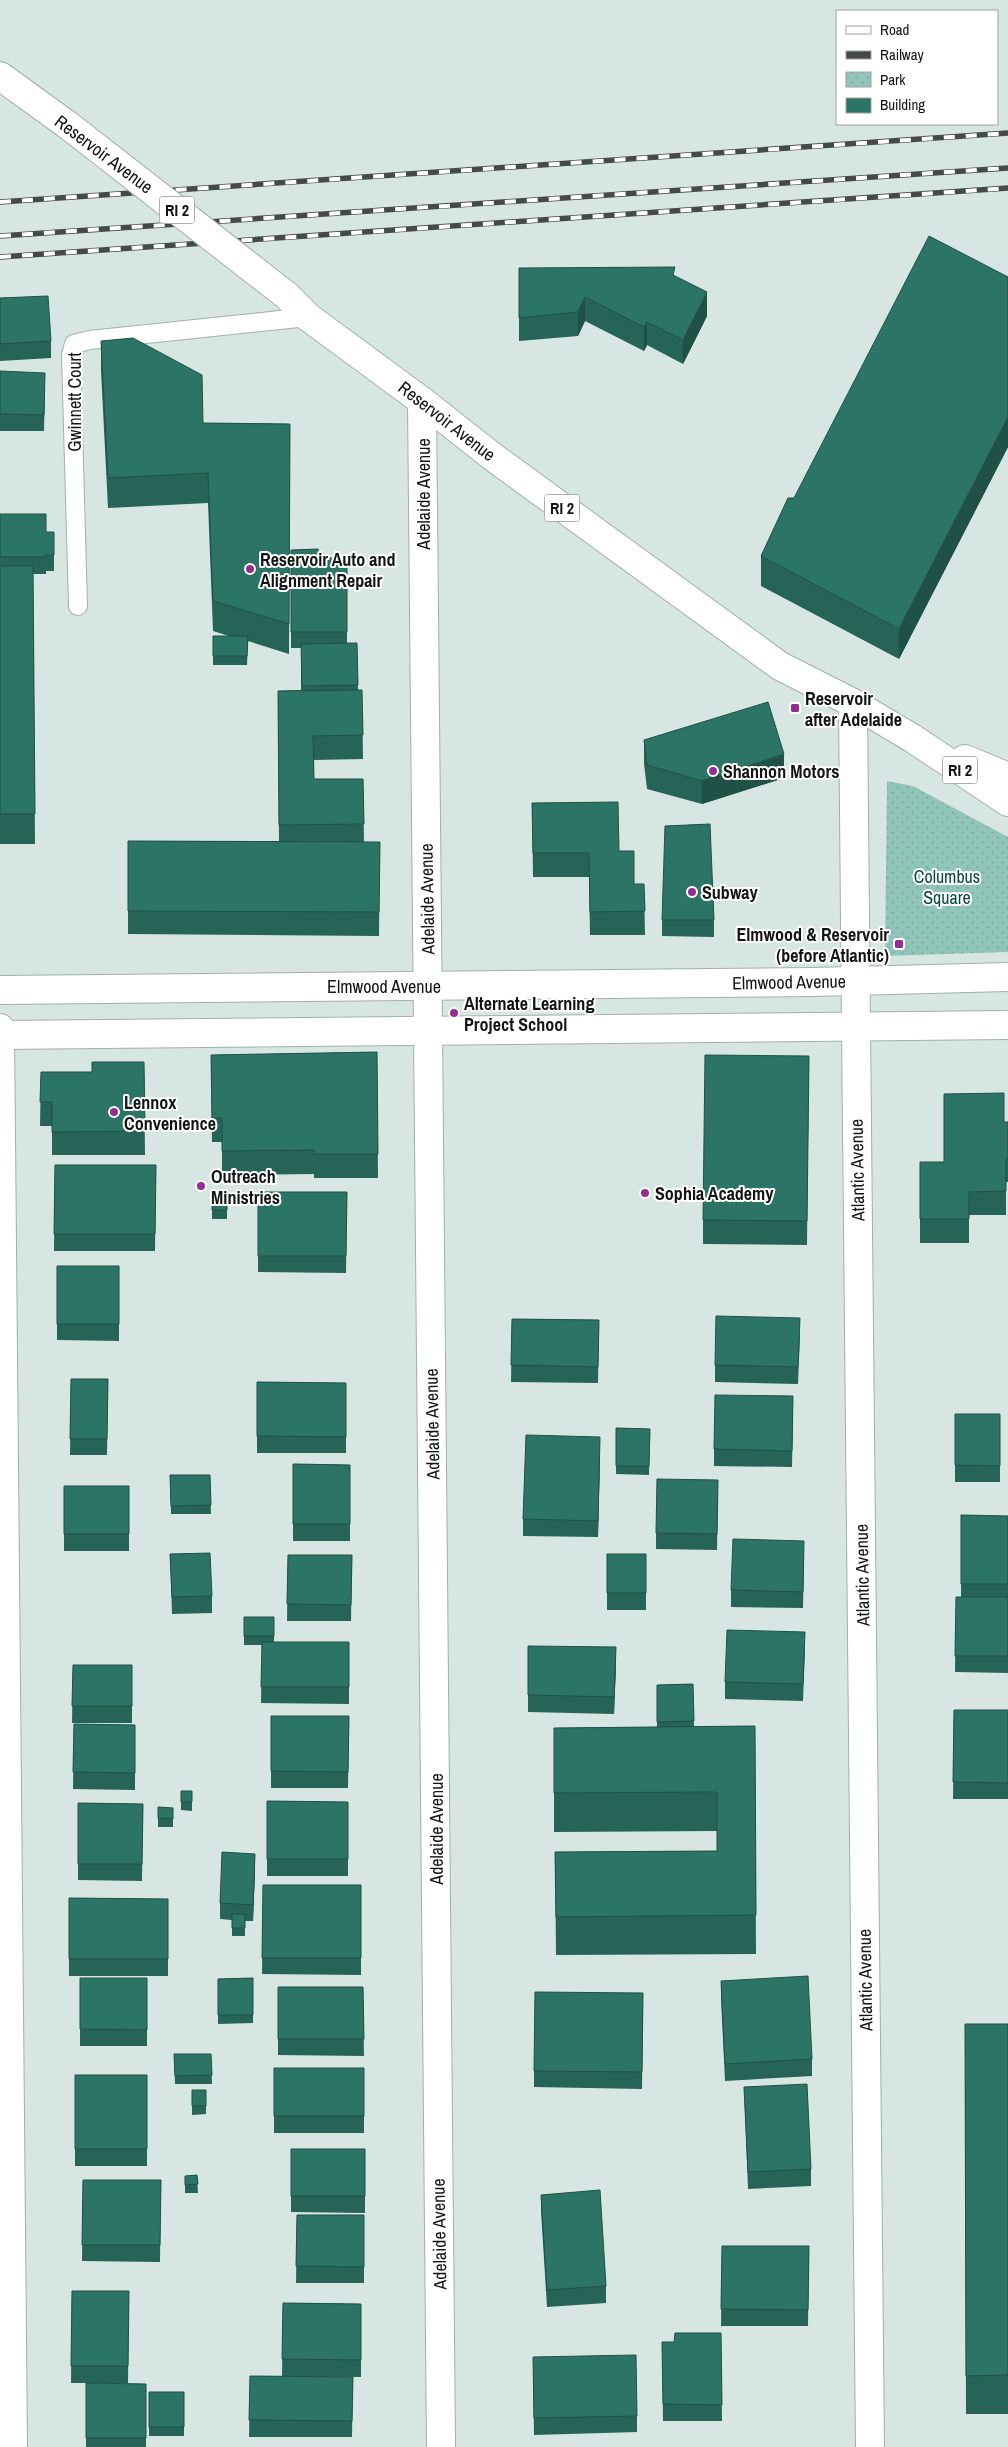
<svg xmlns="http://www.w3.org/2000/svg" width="1008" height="2447" font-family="'Archivo Narrow',sans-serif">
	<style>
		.park { fill: url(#park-dots) }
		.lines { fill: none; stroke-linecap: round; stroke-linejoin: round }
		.lane-casing { stroke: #a1b0ac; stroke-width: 20 }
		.street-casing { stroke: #a1b0ac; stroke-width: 30 }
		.secondary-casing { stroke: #a1b0ac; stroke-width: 30 }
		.primary-casing { stroke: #a1b0ac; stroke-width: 30 }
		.lane { stroke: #fff; stroke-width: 18 }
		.street { stroke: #fff; stroke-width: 28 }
		.secondary { stroke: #fff; stroke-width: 28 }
		.primary { stroke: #fff; stroke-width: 28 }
		.rail-casing { stroke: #434b49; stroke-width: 5.5 }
		.rail { stroke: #fff; stroke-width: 4; stroke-dasharray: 11; stroke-linecap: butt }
		.primary-bridge-casing { stroke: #a1b0ac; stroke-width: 30; stroke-linecap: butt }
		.primary-bridge { stroke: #fff; stroke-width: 28 }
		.wall { fill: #266458 }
		.shaded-wall { fill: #1f5147 }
		.building { fill: #2c7466; stroke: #1f5147 }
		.poi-dot { fill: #932d92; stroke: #fff; stroke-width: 2 }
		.labels { text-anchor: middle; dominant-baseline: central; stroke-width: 4; stroke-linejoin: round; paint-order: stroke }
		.shield { fill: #fff; stroke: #585b5a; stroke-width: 1 }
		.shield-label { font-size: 16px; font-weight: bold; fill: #101514 }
		.street-label { font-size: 18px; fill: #101514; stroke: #fff }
		.poi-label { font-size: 18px; font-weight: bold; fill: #101514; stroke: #fff; text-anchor: start }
		.park-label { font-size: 18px; fill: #0a493f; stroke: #fff }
	</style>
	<defs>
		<pattern id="park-dots" width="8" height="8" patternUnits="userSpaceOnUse" patternTransform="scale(1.25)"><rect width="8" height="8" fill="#92c5b9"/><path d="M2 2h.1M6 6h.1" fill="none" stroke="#7da89e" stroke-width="1.8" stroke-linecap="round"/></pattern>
	</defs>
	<rect width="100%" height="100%" fill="#d7e6e2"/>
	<!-- park -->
	<path class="park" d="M887 781 913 786 1008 837V952L885 956Z"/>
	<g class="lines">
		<!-- lane casing -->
		<g class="lane-casing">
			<path id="lane" d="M78 606 71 355 74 344 90 340 308 317"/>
		</g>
		<!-- street casing -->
		<g class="street-casing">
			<path id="street" d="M856 1026 870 2447
				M0 1028 13 2447
				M428 1030 441 2447"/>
		</g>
		<!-- secondary casing -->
		<g class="secondary-casing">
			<path id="secondary" d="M422 401 428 1030
				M853 703 856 1026"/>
		</g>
		<!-- primary casing -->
		<g class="primary-casing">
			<path id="primary" d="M0 76 69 126
				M286 295 308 317 422 401 493 457 780 666 853 703 912 738 1008 802
				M965 759 1008 777
				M0 990 813 982 1008 977
				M0 1035 1008 1025"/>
		</g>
		<!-- lane -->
		<use href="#lane" class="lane"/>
		<!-- street -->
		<use href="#street" class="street"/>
		<!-- secondary -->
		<use href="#secondary" class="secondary"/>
		<!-- primary -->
		<use href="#primary" class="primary"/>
		<!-- rail casing -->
		<g class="rail-casing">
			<path id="rail" d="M0 202 1008 133
				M0 236 1008 168
				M0 257 1008 188"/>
		</g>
		<!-- rail -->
		<use href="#rail" class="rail"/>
		<!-- primary-bridge casing -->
		<g class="primary-bridge-casing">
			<path id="primary-bridge" d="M69 126 286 295"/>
		</g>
		<!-- primary-bridge -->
		<use href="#primary-bridge" class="primary-bridge"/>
	</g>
	<!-- wall -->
	<path class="wall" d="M519 268 675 276 707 316 683 364 647 345 644 351 585 321 578 336 519 341Z
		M1008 277V447L899 659 761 586V556L794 498Z
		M0 298 51 341V358L0 361Z
		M101 341 203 423 290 424 289 654 248 641 247 665H213V636H229L213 631 208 503 108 508 101 371Z
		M0 371 45 389 44 431H0Z
		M0 514 46 532H54V571H46V574H33L35 844H0Z
		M291 550 319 558H347V643H357L358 690H362L363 759 314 760V779H363L364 842H380L379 936 128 934V841H279L278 691 301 690V648H291Z
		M644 740 784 778 702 804 647 789 644 764Z
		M532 803 619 851 634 884H644L645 935H590L589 877H533Z
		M662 920H714V937L662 936Z
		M377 1052 378 1178H314V1174L222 1175V1142H212L211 1055Z
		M809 1056 807 1245 703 1244V1220Z
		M144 1062 145 1155H52V1126H40L41 1072H92Z
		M1004 1122H1008V1182H1006V1215H969V1243H920V1162H944Z
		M55 1165H156L155 1251H54Z
		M258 1192H347L346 1273 258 1272Z
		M212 1193H227V1219H212Z
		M57 1266H119V1341L57 1340Z
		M512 1319 599 1320 598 1383 511 1382Z
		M800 1335 798 1384 715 1382V1365Z
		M71 1379H108L107 1455H70Z
		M257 1382 346 1383V1453H257Z
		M793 1413 792 1467 714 1466V1449Z
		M955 1414H1000V1482H955Z
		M616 1428 650 1429 649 1475 616 1474Z
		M600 1453 598 1537 523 1536V1519Z
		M293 1464 350 1465V1541H293Z
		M170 1475H210L211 1514H171Z
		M64 1486H129V1551H64Z
		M718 1496 717 1550 656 1549V1533Z
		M961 1515 1008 1516V1673L955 1672 956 1597H961Z
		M170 1554 212 1596V1613L172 1614Z
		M607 1554H646V1610H607Z
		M288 1555H352L351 1621H287Z
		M804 1557 803 1608 731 1607V1590Z
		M244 1617H274V1642H349V1704L261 1703 262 1645H244Z
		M805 1648 803 1701 725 1699V1682Z
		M616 1664 614 1714 528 1712V1695Z
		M73 1665H132V1723H72Z
		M693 1684 694 1727 755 1726 756 1954 556 1955 555 1852 717 1851V1831L554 1832V1728L657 1727V1685Z
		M954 1710H1008V1799H953Z
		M271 1716H349L348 1788H271Z
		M74 1724 135 1725V1790L73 1789Z
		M181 1791H192V1811L181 1810Z
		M267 1801 348 1802V1876H267Z
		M78 1803 143 1804 142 1881 78 1880Z
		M158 1807 173 1808V1827H158Z
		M255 1870 253 1921H245V1936H232V1920L220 1919V1903Z
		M263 1885H361V1975L262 1974Z
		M69 1898 168 1899V1976H69Z
		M80 1978H147V2046H80Z
		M253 1978V2023L218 2024V1979Z
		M721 1981 812 2059V2076L725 2081 721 1998Z
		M278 1987H363L364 2056 278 2055Z
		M643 1993 642 2089 534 2087V2071Z
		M965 2024H1008V2414H966Z
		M174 2054H211L212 2084H175Z
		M274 2068H364V2133H274Z
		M75 2075H147V2166H75Z
		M744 2087 811 2169V2186L748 2189Z
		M192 2090H206V2114L192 2115Z
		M291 2149H365V2213L291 2212Z
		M197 2175 198 2193H185V2176Z
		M83 2180H161L160 2262 82 2261Z
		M541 2195 606 2286V2303L547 2307 541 2211Z
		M297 2215H364V2283H296Z
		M722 2246H809L808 2326H721Z
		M72 2291H129L128 2383H71Z
		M283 2303 361 2304V2377L282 2376Z
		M721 2333 722 2421H663L662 2342H674Z
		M533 2374 637 2416V2432L534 2435Z
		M250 2376 353 2377 352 2437H249Z
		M86 2383 146 2384V2447H86Z
		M149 2392H184V2436H149Z"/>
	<!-- shaded-wall -->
	<path class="shaded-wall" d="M707 292V316L683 364V340Z
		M585 297V321L578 336V312Z
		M647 322V345L644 351V327Z
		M1008 417V447L899 659V629Z
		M784 754V778L702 804V781Z
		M600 1437V1453L598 1537V1521Z
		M616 1647V1664L614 1714V1697Z
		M255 1854V1870L253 1921V1905Z"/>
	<!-- building -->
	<path class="building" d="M929 236 1008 277V417L899 629 761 556 788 498H794Z
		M675 267 673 275 707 292 683 340 647 322 644 327 585 297 578 312 519 318V268Z
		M48 296 51 341 0 344V298Z
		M133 338 202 375 203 423 290 424 289 624 213 601 208 473 108 478 101 341Z
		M0 371 45 373 44 415 0 414Z
		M0 514H46V532H54V555H46V557H0Z
		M318 549 319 558H347V632H291V550Z
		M0 566H33L35 814H0Z
		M213 636H248L247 656H213Z
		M357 643 358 685 302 686 301 644Z
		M362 690 363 735 313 736 314 779H363L364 824 279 825 278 691Z
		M768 702 784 754 702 781 647 765 644 740Z
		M618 802 619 851H634V884H644L645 911 590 912 589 853H533L532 803Z
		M710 824 714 920H662L665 826Z
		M128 841 380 842 379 912 128 911Z
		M377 1052 378 1154H314V1150L222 1151V1118H212L211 1055Z
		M705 1055 809 1056 807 1221 703 1220Z
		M92 1062H144L145 1131 52 1132V1102H40L41 1072H92Z
		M1004 1093V1122H1008V1159H1006V1191L969 1192V1219H920V1162H944V1094Z
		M55 1165H156L155 1234H54Z
		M258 1192H347L346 1256H258Z
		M212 1193H227V1210H212Z
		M57 1266H119V1324H57Z
		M716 1316 800 1318 798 1367 715 1365Z
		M512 1319 599 1320 598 1367 511 1365Z
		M71 1379H108L107 1439H70Z
		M257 1382 346 1383V1437L257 1436Z
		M715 1395 793 1396 792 1451 714 1449Z
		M955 1414H1000V1466L955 1465Z
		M616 1428 650 1429 649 1466H616Z
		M526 1435 600 1437 598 1521 523 1519Z
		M293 1464 350 1465V1524H293Z
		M170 1475H210L211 1505 171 1506Z
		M657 1479 718 1480 717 1534 656 1533Z
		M64 1486H129V1534H64Z
		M961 1515 1008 1516V1584H961Z
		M733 1539 804 1541 803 1592 731 1590Z
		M210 1553 212 1596 172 1597 170 1554Z
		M607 1554H646V1593H607Z
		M288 1555H352L351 1605 287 1604Z
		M956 1597H1008V1656H955Z
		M244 1617H274V1636H244Z
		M727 1630 805 1632 803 1684 725 1682Z
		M262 1642H349V1687H261Z
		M528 1646 616 1647 614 1697 528 1695Z
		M73 1665H132V1706H72Z
		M693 1684 694 1721 657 1722V1685Z
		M954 1710H1008V1783L953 1782Z
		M271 1716H349L348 1772 271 1771Z
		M74 1724 135 1725V1773L73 1772Z
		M755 1726 756 1915 556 1917 555 1852 717 1851V1792L554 1793V1728Z
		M181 1791H192V1802H181Z
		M267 1801 348 1802V1859H267Z
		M78 1803 143 1804 142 1864H78Z
		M158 1807 173 1808V1819L158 1818Z
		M222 1852 255 1854 253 1905 220 1903Z
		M263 1885H361V1958H262Z
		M69 1898 168 1899V1959H69Z
		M232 1914H245V1928H232Z
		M808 1976 812 2059 725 2064 721 1981Z
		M80 1978H147V2030L80 2029Z
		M253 1978V2015H218V1979Z
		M278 1987H363L364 2039H278Z
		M535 1992 643 1993 642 2072 534 2071Z
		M965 2024H1008V2375L966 2376Z
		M174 2054H211L212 2075 175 2076Z
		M274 2068H364V2116H274Z
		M75 2075H147V2149H75Z
		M807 2084 811 2169 748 2172 744 2087Z
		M192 2090H206V2106H192Z
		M291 2149H365V2196H291Z
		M197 2175 198 2184 185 2185V2176Z
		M83 2180H161L160 2245H82Z
		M600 2190 606 2286 547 2290 541 2195Z
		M297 2215H364V2267L296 2266Z
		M722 2246H809L808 2310 721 2309Z
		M72 2291H129L128 2366H71Z
		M283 2303 361 2304V2360L282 2359Z
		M675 2333H721L722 2405 663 2404 662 2342H674Z
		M636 2355 637 2416 534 2418 533 2357Z
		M250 2376 353 2377 352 2421 249 2420Z
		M86 2383 146 2384V2438H86Z
		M149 2392H184V2427H149Z"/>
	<!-- markers -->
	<g class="poi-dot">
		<circle cx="250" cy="569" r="5"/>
		<rect x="790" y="703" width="10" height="10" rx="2.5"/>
		<circle cx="713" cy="771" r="5"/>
		<circle cx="692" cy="892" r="5"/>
		<rect x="894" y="939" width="10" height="10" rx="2.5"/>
		<circle cx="454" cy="1013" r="5"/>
		<circle cx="114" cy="1112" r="5"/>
		<circle cx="201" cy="1186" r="5"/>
		<circle cx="645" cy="1193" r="5"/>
	</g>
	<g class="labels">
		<!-- shield labels -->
		<g class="shield">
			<rect x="159.5" y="196.5" width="35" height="27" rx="4"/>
			<rect x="544.5" y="494.5" width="35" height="27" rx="4"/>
			<rect x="942.5" y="756.5" width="35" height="27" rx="4"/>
		</g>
		<g class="shield-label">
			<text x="177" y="210">RI 2</text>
			<text x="562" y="508">RI 2</text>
			<text x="960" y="770">RI 2</text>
		</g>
		<!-- street labels -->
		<g class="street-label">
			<text transform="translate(104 154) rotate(37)">Reservoir Avenue</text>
			<text transform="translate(74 402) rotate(-90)">Gwinnett Court</text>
			<text transform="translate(447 421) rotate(38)">Reservoir Avenue</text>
			<text transform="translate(423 494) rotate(-90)">Adelaide Avenue</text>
			<text transform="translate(427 899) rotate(-91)">Adelaide Avenue</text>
			<text transform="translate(789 982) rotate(-1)">Elmwood Avenue</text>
			<text x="384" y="986">Elmwood Avenue</text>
			<text transform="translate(857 1170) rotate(-91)">Atlantic Avenue</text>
			<text transform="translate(432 1424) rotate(-91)">Adelaide Avenue</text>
			<text transform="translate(862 1575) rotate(-91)">Atlantic Avenue</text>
			<text transform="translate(436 1829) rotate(-90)">Adelaide Avenue</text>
			<text transform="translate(865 1980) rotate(-91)">Atlantic Avenue</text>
			<text transform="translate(439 2234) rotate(-91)">Adelaide Avenue</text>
		</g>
		<!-- poi labels -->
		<g class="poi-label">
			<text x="260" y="559">Reservoir Auto and<tspan x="260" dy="21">Alignment Repair</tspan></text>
			<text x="805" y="698">Reservoir<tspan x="805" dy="21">after Adelaide</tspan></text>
			<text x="723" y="771">Shannon Motors</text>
			<text x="702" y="892">Subway</text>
			<text x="889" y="934" text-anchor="end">Elmwood &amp; Reservoir<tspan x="889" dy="21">(before Atlantic)</tspan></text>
			<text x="464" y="1003">Alternate Learning<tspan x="464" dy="21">Project School</tspan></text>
			<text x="124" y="1102">Lennox<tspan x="124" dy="21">Convenience</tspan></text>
			<text x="211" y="1176">Outreach<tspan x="211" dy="21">Ministries</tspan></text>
			<text x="655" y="1193">Sophia Academy</text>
		</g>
		<!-- park labels -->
		<g class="park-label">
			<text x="947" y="876">Columbus<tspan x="947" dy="21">Square</tspan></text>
		</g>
	</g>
	<!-- legend -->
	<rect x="836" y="10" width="162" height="115" fill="#ffffff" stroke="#9fa1a1"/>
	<rect x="846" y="26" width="25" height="8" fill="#ffffff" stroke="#9fa1a1"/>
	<text x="880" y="35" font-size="15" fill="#101514">Road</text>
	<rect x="846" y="51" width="25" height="8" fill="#434b49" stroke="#9fa1a1"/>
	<text x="880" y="60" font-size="15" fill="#101514">Railway</text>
	<rect x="846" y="72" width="25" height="15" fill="url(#park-dots)" stroke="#9fa1a1"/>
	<text x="880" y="85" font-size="15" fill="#101514">Park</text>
	<rect x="846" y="98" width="25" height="15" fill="#2c7466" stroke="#9fa1a1"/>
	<text x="880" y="110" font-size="15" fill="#101514">Building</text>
</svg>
